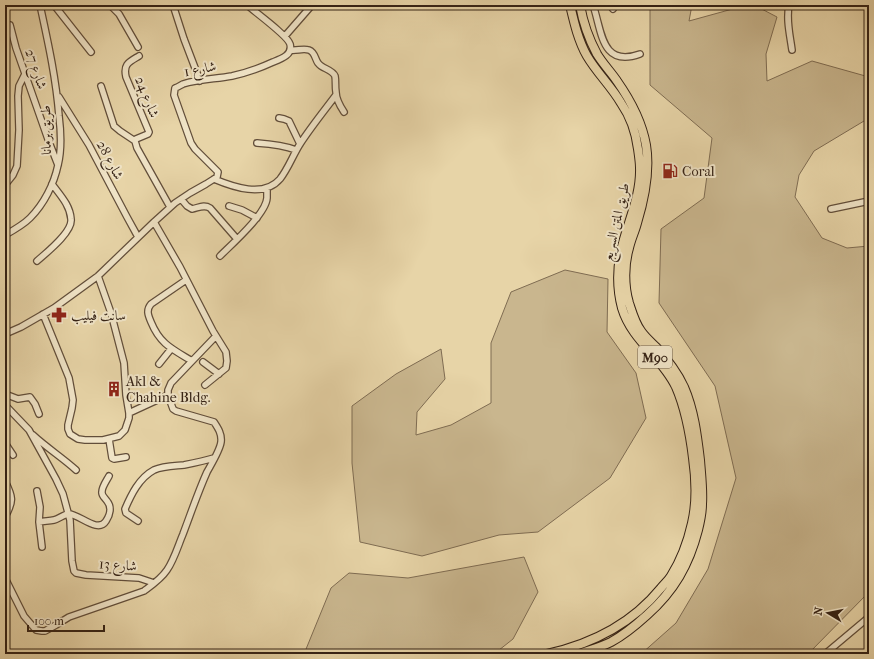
<svg xmlns="http://www.w3.org/2000/svg" width="874" height="659" font-family="'IM FELL French Canon',Amiri,serif">
	<style>
		.green { fill: #c9b68e; stroke: #7f6c52 }
		.lines { fill: none; stroke-linecap: round; stroke-linejoin: round }
		.minor-casing { stroke: #624e3a; stroke-width: 8 }
		.highway-casing { stroke: #352215; stroke-width: 10 }
		.minor { stroke: #efe3c6; stroke-width: 5.5 }
		.highway { stroke: #e7d4a7; stroke-width: 8 }
		.labels { text-anchor: middle; dominant-baseline: central; stroke-width: 4; stroke-linejoin: round; paint-order: stroke }
		.shield { fill: #efe3c6; stroke: #6d5c4a; stroke-width: 1 }
		.shield-label { font-size: 13px; font-weight: bold; fill: #352215 }
		.street-label { font-size: 14px; fill: #352215; stroke: #efe3c6 }
		.poi-label { font-size: 14px; fill: #352215; stroke: #efe3c6; text-anchor: start }
	</style>
	<rect width="100%" height="100%" fill="#e7d4a7"/>
	<filter id="stains"><feTurbulence type="fractalNoise" baseFrequency=".005" numOctaves="4"/><feColorMatrix values="0 0 0 0 .2 0 0 0 0 .09 0 0 0 0 .02 0 0 0 .5 -.17"/></filter>
	<radialGradient id="worn" r=".72"><stop offset=".6" stop-color="#630" stop-opacity="0"/><stop offset="1" stop-color="#630" stop-opacity=".3"/></radialGradient>
	<!-- green -->
	<path class="green" d="M650 5H692L689 21 747 5H754L777 17 766 54 767 81 812 61 869 77V118L814 151 799 175 795 197 822 238 847 248 869 246V592L808 654H641L676 623 708 569 736 478 715 386 659 303 661 229 704 198 712 138 650 85Z
		M565 270 608 279 607 332 636 373 646 418 610 478 538 532 499 535 422 556 360 542 352 463V406L396 374 441 349 445 379 417 412 416 435 451 425 491 403V343L511 292Z
		M524 557 538 592 513 639 494 654H304L331 588 349 573 408 578Z"/>
	<g class="lines">
		<!-- minor casing -->
		<g class="minor-casing">
			<path id="minor" d="M54 5 91 52
				M110 5 119 14 138 47
				M173 5 184 39 200 81
				M593 5C602 31 601 68 640 54
				M610 5 613 9
				M789 5C786 20 790 35 792 50
				M10 25 16 48 49 142 58 165
				M285 36 312 5
				M290 50C297 51 303 48 309 50 315 52 315 59 318 63 322 69 332 69 335 76 336 81 335 87 336 92 336 99 340 106 344 112
				M139 56C129 62 123 64 126 77L149 132 148 134 136 139 135 141 137 148 170 207
				M101 86 114 126 120 131 135 141
				M59 97 89 145 127 217 138 237
				M279 118 284 119 289 121 300 144
				M257 143C271 144 283 145 296 150
				M214 179C233 187 264 198 280 179 288 169 293 155 300 144 311 127 324 111 336 95
				M5 185 13 175 17 166 19 130 18 96 19 86 25 74
				M181 199 187 206 192 209C198 208 204 204 210 208L237 239
				M229 206 242 210 257 218
				M831 209 869 201
				M154 222 180 267 213 331 226 352 227 361 226 368 205 385
				M5 235C14 230 23 225 30 218 44 204 54 184 58 165 62 149 61 132 59 116 56 78 48 42 40 5
				M220 256C232 244 266 214 267 198 267 195 267 191 267 188
				M37 261C46 253 73 232 71 219 70 205 60 195 52 184
				M186 280 151 304C146 310 148 315 151 322 160 344 172 349 192 361
				M43 314 69 378 73 400 72 408 68 425V429L70 434 78 439 85 440H103L119 436 125 430 129 418V413L126 395 124 363 111 313 98 276
				M5 334 21 327 54 308 98 276 154 222 175 203 190 193 206 184 217 177 218 172 195 149 191 143 174 95 175 88C178 87 181 85 183 84 199 79 216 79 232 76 246 73 260 68 273 62 281 59 293 55 290 44 288 36 255 12 247 5
				M203 362 219 374
				M159 364 171 349
				M5 394 18 399 30 397 35 404 39 414
				M6 406 29 430 56 479 63 494 70 520 72 561 74 571 76 573 86 575 139 578 154 583
				M129 413 168 395
				M33 435C47 448 63 458 76 470
				M109 439 112 458 114 459 126 457
				M5 443 13 455
				M5 481C13 497 14 501 5 517
				M37 491 40 507 39 522 42 547
				M138 521 126 513 125 509C131 495 139 478 154 470 163 466 174 466 184 465 194 463 204 461 214 458
				M39 522C44 521 49 521 54 520 59 519 64 514 69 514 79 514 98 534 106 521 110 515 112 507 107 501 105 498 102 496 102 493 101 488 107 480 109 476
				M5 578 24 616 36 630 42 631H45L56 625 69 617 144 591C152 585 161 579 167 570 174 560 178 546 183 534 191 513 198 492 207 472 212 463 220 450 221 442 222 434 218 428 214 422L176 411 173 409 168 395V390L171 383 216 336
				M825 654 869 617"/>
		</g>
		<!-- highway casing -->
		<g class="highway-casing">
			<path id="highway" d="M547 654C592 644 631 625 661 588 664 584 668 581 671 576 681 560 688 541 692 523 697 502 696 479 693 458 690 433 686 410 676 387 662 357 632 341 622 308 617 289 617 270 621 251 627 223 641 197 640 168 640 162 639 156 638 149 636 133 630 116 621 103 611 86 597 73 587 56 578 40 574 22 570 5
				M579 654C590 650 601 647 611 642 624 635 636 625 647 615 674 591 689 565 698 530 700 522 702 513 702 504 703 490 701 474 700 460 697 435 694 410 684 387 677 372 667 359 656 347 651 342 645 337 641 331 635 323 632 312 629 303 624 286 624 265 629 248 631 239 635 231 637 223 644 200 650 169 646 145 642 122 631 101 617 81 611 72 603 64 597 54 589 39 583 22 580 5"/>
		</g>
		<!-- minor -->
		<use href="#minor" class="minor"/>
		<!-- highway -->
		<use href="#highway" class="highway"/>
	</g>
	<!-- icons -->
	<defs>
		<g id="fuel-bare" transform="scale(1.2)"><path d="M-5.5-6h7V0h2V4h1.3V-2.5L3-4.5l.8-.8L6-3V5H2.5V1h-1V6h-7ZM-4.2-4.7v3.2H.2V-4.7Z" fill="#8f2418" stroke="#efe3c6" stroke-width="2.5" paint-order="stroke"/></g>
		<g id="pharmacy-bare" transform="scale(1.2)"><path d="M-2-6h4v4h4v4h-4v4h-4v-4h-4v-4h4Z" fill="#8f2418" stroke="#efe3c6" stroke-width="2.5" paint-order="stroke"/></g>
		<g id="building-bare" transform="scale(1.2)"><path d="M-4-6H4V6H1V3H-1V6H-4ZM-2.5-4.3h1.7v1.8h-1.7ZM.8-4.3h1.7v1.8H.8ZM-2.5-1h1.7V.8h-1.7ZM.8-1h1.7V.8H.8Z" fill="#8f2418" stroke="#efe3c6" stroke-width="2.5" paint-order="stroke"/></g>
	</defs>
	<g fill-rule="evenodd">
		<use href="#fuel-bare" x="670" y="171"/>
		<use href="#pharmacy-bare" x="59" y="315"/>
		<use href="#building-bare" x="114" y="389"/>
	</g>
	<g class="labels">
		<!-- shield labels -->
		<rect class="shield" x="638" y="346" width="34" height="22" rx="3"/>
		<g class="shield-label">
			<text x="655" y="357">M90</text>
		</g>
		<!-- street labels -->
		<g class="street-label">
			<text transform="translate(36 69) rotate(71)">شارع 27</text>
			<text transform="translate(200 69) rotate(-11)">شارع 1</text>
			<text transform="translate(147 97) rotate(68)">شارع 24</text>
			<text transform="translate(46 130) rotate(-91)">طريق برمانا</text>
			<text transform="translate(110 160) rotate(62)">شارع 28</text>
			<text transform="translate(616 222) rotate(-77)">طريق المتن السريع</text>
			<text transform="translate(118 565) rotate(4)">شارع 13</text>
		</g>
		<!-- poi labels -->
		<g class="poi-label">
			<text x="682" y="171">Coral</text>
			<text x="71" y="315">سانت فيليب</text>
			<text x="126" y="381">Akl &amp;<tspan x="126" dy="16">Chahine Bldg.</tspan></text>
		</g>
	</g>
	<!-- margin -->
	<rect width="874" height="659" fill="none" stroke="#e7d4a7" stroke-width="20"/>
	<rect x="6" y="6" width="862" height="647" fill="none" stroke="#352215" stroke-width="2"/>
	<rect x="10" y="10" width="854" height="639" fill="none" stroke="#352215"/>
	<!-- north arrow -->
	<g transform="translate(828 613) rotate(280)" stroke="#efe3c6" stroke-width="3" paint-order="stroke">
	<path d="M0-3L7 15L0 10L-7 15Z" fill="#352215"/>
	<text y="-6" font-size="11" font-weight="bold" text-anchor="middle" fill="#352215">N</text>
	</g>
	<!-- scale -->
	<path d="M28 625v6h76v-6" fill="none" stroke="#352215" stroke-width="2"/>
	<text x="34" y="625" font-size="12" fill="#352215" stroke="#efe3c6" stroke-width="3" paint-order="stroke">100 m</text>
	<rect width="100%" height="100%" filter="url(#stains)"/>
	<rect width="100%" height="100%" fill="url(#worn)"/>
</svg>
